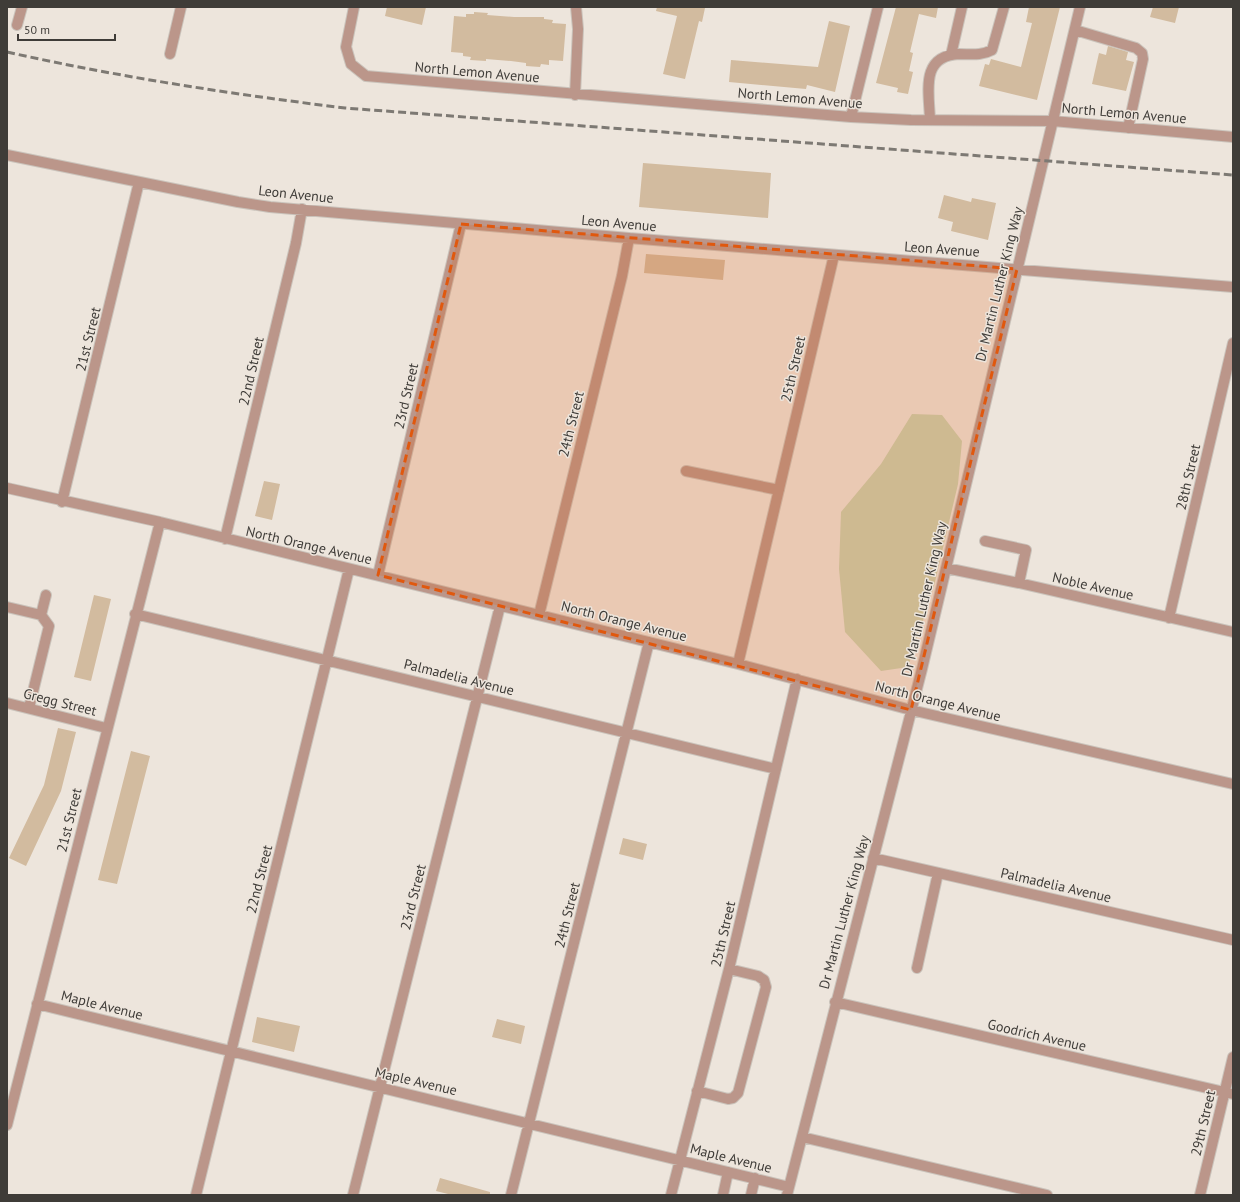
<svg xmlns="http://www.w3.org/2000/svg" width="1240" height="1202" font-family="'PT Sans',sans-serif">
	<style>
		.green { fill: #cad2b2 }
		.building { fill: #d2bb9f }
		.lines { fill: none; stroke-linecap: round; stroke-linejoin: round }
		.minor-casing { stroke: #cac3bb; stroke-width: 12 }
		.minor { stroke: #bb968a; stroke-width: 10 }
		.rail { stroke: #7d7973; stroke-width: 3; stroke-dasharray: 8 4; stroke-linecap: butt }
		.marked { fill: #e0580e; fill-opacity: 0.2; stroke: #e0580e; stroke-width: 3; stroke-dasharray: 8 5; stroke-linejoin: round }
		.labels { text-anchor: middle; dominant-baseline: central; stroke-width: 3; stroke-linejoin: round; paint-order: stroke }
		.street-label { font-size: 14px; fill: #3f3c38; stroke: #ede5dc }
	</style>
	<rect width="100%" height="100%" fill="#ede5dc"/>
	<!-- green -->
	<path class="green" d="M912 414 942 415 962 441 958 484 934 586 908 667 881 671 845 632 839 569 841 512 881 464Z"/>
	<!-- building -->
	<path class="building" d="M387 7H426L422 25 385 16Z
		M657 7 705 8 702 22 699 21 685 79 663 74 677 16 656 11Z
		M896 7H938L936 18 919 14 910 52 913 53 909 71 913 72 908 94 897 92 898 88 876 83Z
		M1029 7H1060L1037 100 979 86 985 64 989 65 991 59 1021 67 1032 23 1026 22Z
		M1153 7H1179L1175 23 1150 17Z
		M474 12 488 13 487 15 514 17H544V19L553 20 552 23 566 24 563 61 549 60V65L541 64 540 67 526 66V63L511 61 486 59V61L470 60 471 57 463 56V53L451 52 454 16 466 17V14H474Z
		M829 21 850 26 835 92 807 85 806 89 729 82 731 60 818 67Z
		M1108 46 1128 52 1126 60 1134 62 1126 91 1092 84 1099 53 1106 55Z
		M643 163 771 173 768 218 639 207Z
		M944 195 971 202 972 198 996 203 988 240 951 231 953 222 938 218Z
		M646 254 725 260 723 280 644 273Z
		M264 481 280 484 272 520 255 516Z
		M94 595 111 599 91 681 74 677Z
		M58 728 76 732 61 791 26 866 9 858 44 785Z
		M131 751 150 756 117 884 98 880Z
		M623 838 647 844 643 860 619 854Z
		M257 1017 300 1026 294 1052 252 1042Z
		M497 1019 525 1026 521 1044 492 1037Z
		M440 1178 490 1192V1195H452L436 1191Z"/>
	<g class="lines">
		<!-- minor casing -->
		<g class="minor-casing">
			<path id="minor" d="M354 7 346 47 351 64 366 76 851 117 911 120 1053 121 1233 137
				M17 25 22 7
				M1075 30 1136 48 1142 53 1143 59 1128 128
				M170 54 181 7
				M951 55 962 7
				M575 95 578 29 576 7
				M851 117 878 7
				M930 120C929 91 920 56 959 54 971 54 981 56 992 50L1004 7
				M7 155 238 202 270 207 629 238 1233 287
				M686 471 779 490
				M7 488 160 522 738 664 911 710 1233 784
				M62 502 139 182
				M225 539 296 243 302 209
				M985 541 1026 550 1019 583
				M946 568 1019 583 1233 632
				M378 575 461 224
				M7 607 41 615 49 626 29 708
				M135 614 776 769
				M41 615 46 595
				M539 615 622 276 629 238
				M1169 618 1233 343
				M738 664 834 255
				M7 703 106 728
				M873 858 1233 940
				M917 968 938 873
				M835 1002 1233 1094
				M37 1004 789 1187
				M697 1091 728 1099 733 1098 738 1093 766 987 764 980 758 976 729 969
				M7 1125 160 522
				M802 1137 1047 1195
				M196 1195 349 569
				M353 1195 500 606
				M511 1195 649 642
				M671 1195 729 969 797 679
				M723 1195 728 1172
				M751 1195 755 1178
				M787 1195 922 669 1080 7
				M1200 1195 1233 1057"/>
		</g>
		<!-- minor -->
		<use href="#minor" class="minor"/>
		<!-- rail -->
		<path class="rail" d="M7 52C119 77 231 94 345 108L1233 175"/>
	</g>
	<!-- marked area -->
	<path class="marked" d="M461 224 1017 269 911 710 378 575Z"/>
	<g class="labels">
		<!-- street labels -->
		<g class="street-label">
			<text transform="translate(477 72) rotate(5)">North Lemon Avenue</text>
			<text transform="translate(800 98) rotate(5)">North Lemon Avenue</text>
			<text transform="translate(1124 113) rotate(5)">North Lemon Avenue</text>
			<text transform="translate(296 194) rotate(6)">Leon Avenue</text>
			<text transform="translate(619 223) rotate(5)">Leon Avenue</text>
			<text transform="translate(942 249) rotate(4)">Leon Avenue</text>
			<text transform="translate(999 284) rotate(-76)">Dr Martin Luther King Way</text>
			<text transform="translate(88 339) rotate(-76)">21st Street</text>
			<text transform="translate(793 369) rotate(-77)">25th Street</text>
			<text transform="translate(251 371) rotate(-77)">22nd Street</text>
			<text transform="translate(406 396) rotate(-77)">23rd Street</text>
			<text transform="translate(571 424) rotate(-76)">24th Street</text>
			<text transform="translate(1188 477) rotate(-77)">28th Street</text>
			<text transform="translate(309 545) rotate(13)">North Orange Avenue</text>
			<text transform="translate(1093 586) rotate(13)">Noble Avenue</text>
			<text transform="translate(924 599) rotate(-77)">Dr Martin Luther King Way</text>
			<text transform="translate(624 621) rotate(14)">North Orange Avenue</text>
			<text transform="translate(459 677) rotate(14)">Palmadelia Avenue</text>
			<text transform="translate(938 701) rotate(14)">North Orange Avenue</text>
			<text transform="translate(60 702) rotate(14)">Gregg Street</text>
			<text transform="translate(69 820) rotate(-76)">21st Street</text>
			<text transform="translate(259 879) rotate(-76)">22nd Street</text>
			<text transform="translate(1056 885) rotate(13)">Palmadelia Avenue</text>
			<text transform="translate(413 897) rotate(-76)">23rd Street</text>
			<text transform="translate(844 912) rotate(-75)">Dr Martin Luther King Way</text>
			<text transform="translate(567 915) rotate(-76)">24th Street</text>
			<text transform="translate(723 934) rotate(-77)">25th Street</text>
			<text transform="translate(102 1005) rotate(14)">Maple Avenue</text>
			<text transform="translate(1037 1035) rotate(13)">Goodrich Avenue</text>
			<text transform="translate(416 1081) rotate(13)">Maple Avenue</text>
			<text transform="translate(1203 1123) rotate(-77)">29th Street</text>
			<text transform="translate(731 1158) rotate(14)">Maple Avenue</text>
		</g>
	</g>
	<!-- border -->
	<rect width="1240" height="1202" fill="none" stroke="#3f3c38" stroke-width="16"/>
	<!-- scale -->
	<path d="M18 34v6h97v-6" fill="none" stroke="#3f3c38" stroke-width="2"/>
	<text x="24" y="34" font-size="12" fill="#3f3c38" stroke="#ede5dc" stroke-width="3" paint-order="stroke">50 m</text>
</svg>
